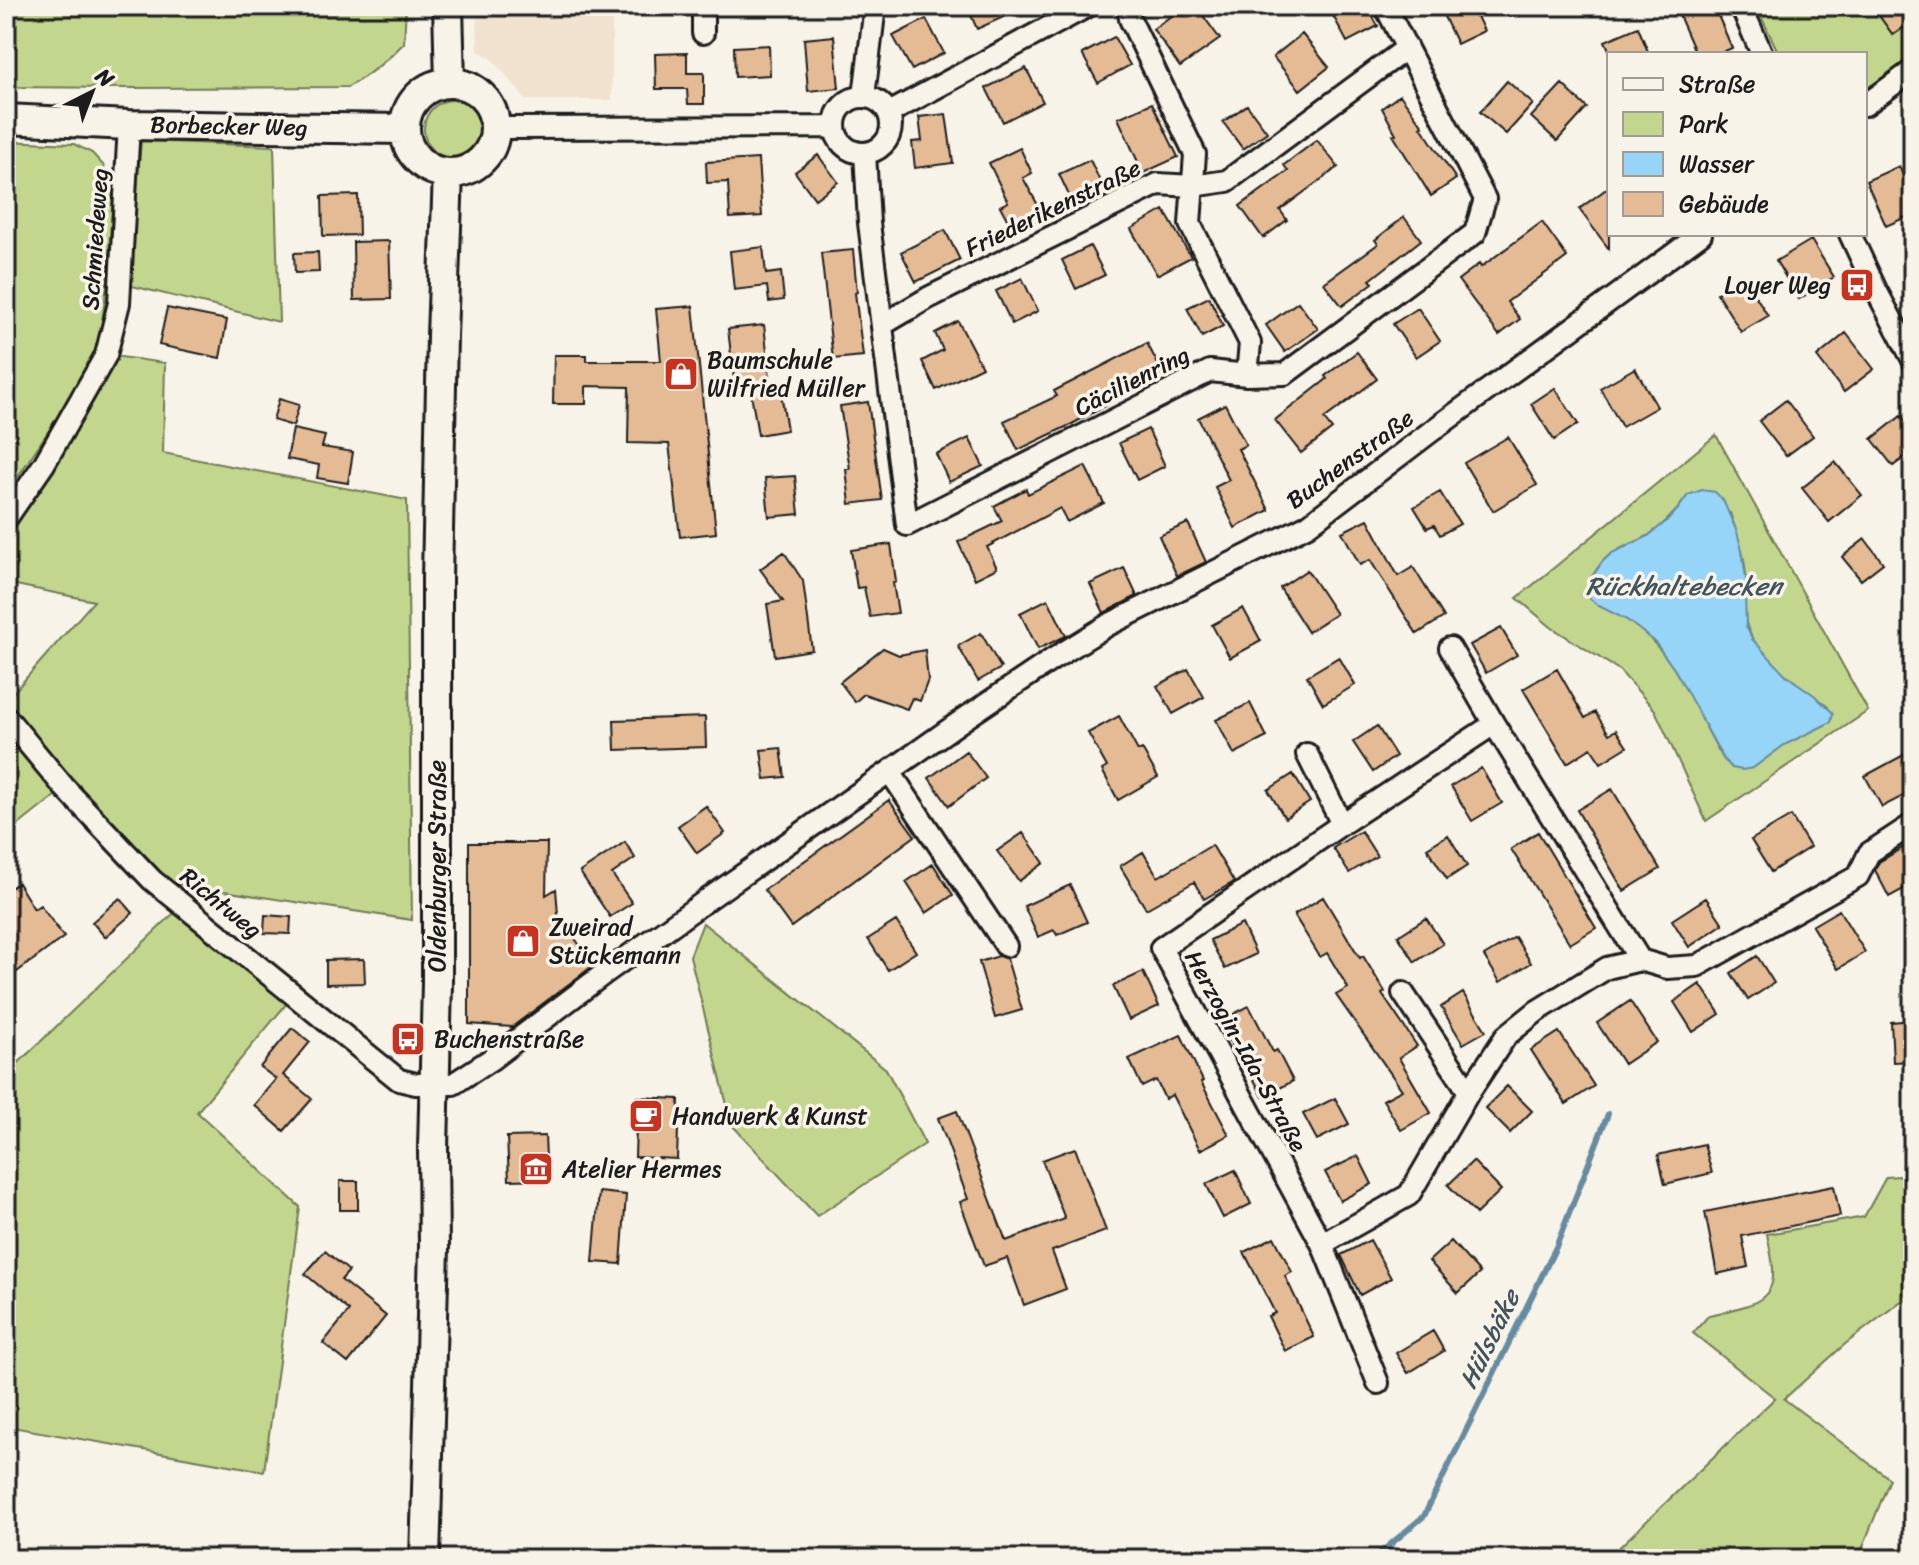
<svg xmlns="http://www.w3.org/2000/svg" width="1919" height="1565" font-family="Sriracha,sans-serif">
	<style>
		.built { fill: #f1e2cf }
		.green { fill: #c2d78d; stroke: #6f7a54; stroke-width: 2; fill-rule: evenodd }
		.water { fill: #97d5f8; stroke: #668ba0; stroke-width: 2 }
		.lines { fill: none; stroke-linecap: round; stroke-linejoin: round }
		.stream { stroke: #668ba0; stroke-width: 6 }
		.building { fill: #e4bb94; stroke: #1c1c1c; stroke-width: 2 }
		.street-casing { stroke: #1c1c1c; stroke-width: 26 }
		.secondary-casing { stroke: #1c1c1c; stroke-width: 34 }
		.street { stroke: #f7f3e8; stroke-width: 20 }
		.secondary { stroke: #f7f3e8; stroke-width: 28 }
		.labels { text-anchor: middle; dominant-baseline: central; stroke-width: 7; stroke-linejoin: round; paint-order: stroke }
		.street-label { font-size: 24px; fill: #1c1c1c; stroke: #f7f3e8 }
		.poi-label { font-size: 24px; fill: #1c1c1c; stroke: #f7f3e8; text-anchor: start }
		.water-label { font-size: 26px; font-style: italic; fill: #41545e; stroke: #f7f3e8 }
	</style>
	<rect width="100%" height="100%" fill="#f7f3e8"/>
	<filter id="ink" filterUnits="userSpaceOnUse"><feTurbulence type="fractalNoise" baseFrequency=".0125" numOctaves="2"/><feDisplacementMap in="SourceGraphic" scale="16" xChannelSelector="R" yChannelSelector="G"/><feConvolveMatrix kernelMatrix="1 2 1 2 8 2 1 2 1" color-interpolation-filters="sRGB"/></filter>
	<g filter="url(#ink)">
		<!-- built -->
		<path class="built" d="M476 6H612V100H525L516 87 490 57 478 51Z"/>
		<!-- green -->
		<path class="green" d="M6 6H406L404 43C388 60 369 75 348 87L128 88 6 87Z
			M1756 6H1913V58L1865 93V54H1779Z
			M424 129a29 29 0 1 1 58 0a29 29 0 1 1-58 0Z
			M6 141 74 144 92 153 103 165 113 192 107 284 99 347 60 414 6 494Z
			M141 141 274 146 279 322 128 285Z
			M106 355 165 363 163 453 407 500 412 920 152 880 65 788 6 835V701L94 601 6 583V519Z
			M1716 435 1868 711 1706 821 1655 710 1619 670 1551 627 1517 598ZM1688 495 1730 513C1737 534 1746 557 1746 580 1746 596 1742 614 1748 629 1760 662 1803 686 1828 707L1831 722 1784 745 1753 768 1724 760C1695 712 1676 651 1627 620 1619 614 1608 611 1599 606L1590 580C1597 569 1603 558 1615 552 1625 545 1638 542 1649 535 1665 524 1677 511 1688 495Z
			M175 912 288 1002 197 1112 300 1207 264 1471 6 1426V1075Z
			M703 923 886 1069 925 1144 817 1216 732 1125 690 956Z
			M1913 1175V1298L1900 1302 1844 1345 1784 1399 1890 1479 1858 1559H1607L1775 1398 1693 1333 1709 1315C1721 1313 1733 1310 1745 1306 1784 1295 1773 1266 1767 1234L1864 1217 1886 1177Z"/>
		<!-- water -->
		<path class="water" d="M1702 490 1715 492 1723 500 1737 532 1742 551 1746 578 1745 596 1746 626 1752 639 1787 676 1814 695 1833 713 1831 722 1784 745 1753 768 1742 770 1732 768 1724 760 1675 670 1654 641 1627 620 1599 606 1590 599 1587 591 1590 580 1603 561 1612 553 1647 537 1668 520 1678 509 1688 495Z"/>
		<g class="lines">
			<!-- stream -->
			<path class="stream" d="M1373 1559 1424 1516 1556 1247 1608 1114"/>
		</g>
		<!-- building -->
		<path class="building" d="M967 6H1028L977 29Z
			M1185 6H1196L1220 39 1180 67 1153 29Z
			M1328 6H1367L1378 26 1347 42Z
			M1439 6H1472L1484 31 1457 44Z
			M1693 6H1714L1732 48 1718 54H1696L1678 13Z
			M1897 6H1913V21L1893 35 1880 17Z
			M926 19 944 53 912 70 893 36Z
			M1638 27 1649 54H1611L1605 41Z
			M1302 34 1329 67 1300 90 1273 57Z
			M834 36 839 88 808 91 804 39Z
			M1114 37 1130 65 1098 83 1082 54Z
			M769 45 770 75 735 77 734 47Z
			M687 53V73H704V104H688L687 89H656L655 54Z
			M1026 68 1043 102 1003 122 986 88Z
			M1507 81 1533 104 1506 134 1480 112Z
			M1562 84 1587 108 1557 141 1531 117Z
			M1400 95 1423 126 1421 127 1456 179 1431 196 1393 135 1396 134 1382 108Z
			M1152 103 1178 157 1143 173 1118 118Z
			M1247 105 1267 132 1243 149 1223 122Z
			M946 114 953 163 915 168 912 142 922 141 919 117Z
			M1317 140 1338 167 1280 210 1287 220 1263 238 1240 206 1288 171 1284 165Z
			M1020 148 1032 173 1023 178 1044 216 1014 232 1000 206 1008 202 989 163Z
			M818 155 838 182 815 199 795 172Z
			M758 159 762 216 730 218 728 182 707 183 706 162Z
			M1090 160 1105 192 1074 206 1059 174Z
			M1899 166 1913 198V214L1886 226 1866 181Z
			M1609 187V249L1579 209Z
			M358 195 359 235 323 236 322 196Z
			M1164 210 1191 257 1157 275 1131 229Z
			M1404 217 1421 240 1370 280 1373 283 1342 306 1324 283 1378 244 1375 240Z
			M1542 222 1567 257 1507 302 1520 319 1499 335 1458 280 1479 264 1481 267Z
			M945 230 960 260 916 282 901 252Z
			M1811 240 1834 277 1799 299 1776 261Z
			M389 241 391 299 354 300 353 242Z
			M1090 246 1105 275 1076 289 1062 260Z
			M763 247 766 274 781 272 784 300 769 302 767 286 734 290 730 251Z
			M853 250 857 292 855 293 863 356 833 359 821 253Z
			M318 252 319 272 295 273 294 253Z
			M1744 277 1768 316 1741 332 1717 293Z
			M1022 278 1038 311 1012 324 996 291Z
			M1209 297 1223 326 1202 337 1187 308Z
			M1298 302 1318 329 1285 352 1266 325Z
			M693 306 716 533 680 537 669 444 628 443 629 387 586 386V404H553L554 355H587V361H661L656 309Z
			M167 308 227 320 220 358 159 345Z
			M1418 308 1440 341 1416 357 1393 324Z
			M958 321 982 367 936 390 922 361 943 350 935 333Z
			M764 325 772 395 781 393 787 430 758 435 750 387 735 389 728 329Z
			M1846 333 1874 369 1844 392 1817 357Z
			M1147 343 1163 374 1106 403 1107 405 1072 424 1018 450 1004 421 1057 396 1054 391Z
			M1357 352 1377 379 1324 419 1332 429 1301 453 1275 420 1327 379 1325 376Z
			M1635 368 1657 407 1622 427 1600 388Z
			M1555 388 1578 424 1554 440 1531 404Z
			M279 399 299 405 293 426 273 420Z
			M1786 400 1813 436 1786 456 1759 421Z
			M868 402 882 500 850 504 846 469H850L840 406Z
			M1225 404 1246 445 1238 449 1269 510 1235 528 1215 487 1229 480 1198 418Z
			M1901 416 1913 431V451L1893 466 1872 439Z
			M293 429 325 436 322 447 353 452 348 483 317 478 319 465 287 459Z
			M1148 429 1165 466 1137 480 1119 443Z
			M1508 437 1537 485 1493 511 1464 463Z
			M969 438 983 466 949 482 936 454Z
			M1835 462 1862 495 1829 522 1802 488Z
			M1085 466 1104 503 1067 522 1060 508 987 547 997 568 975 579 958 542 1002 521 994 506 1026 489 1028 494Z
			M795 476 799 514 769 517 765 478Z
			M1440 492 1460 524 1440 535 1434 525 1427 528 1414 507Z
			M1368 519 1398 576 1413 567 1444 617 1417 634 1370 560 1360 565 1342 532Z
			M1188 523 1206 562 1177 576 1159 536Z
			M1865 539 1883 563 1861 580 1842 557Z
			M891 544 896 582 893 583 898 613 870 617 864 587 857 588 851 550Z
			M784 552 803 581 812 650 775 656 767 604 783 601 760 569Z
			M1124 568 1137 596 1104 613 1090 584Z
			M1307 570 1336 614 1308 632 1280 588Z
			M1048 599 1066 636 1038 649 1020 613Z
			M1243 608 1261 641 1230 658 1212 625Z
			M1501 628 1517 655 1486 673 1470 645Z
			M981 633 1001 668 978 681 958 646Z
			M883 648 899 655 925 650 928 680 920 701 912 698 907 709 864 694 855 702 840 682Z
			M1339 657 1355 685 1323 704 1307 676Z
			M1188 669 1204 697 1173 714 1157 686Z
			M1557 669 1585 718 1595 712 1609 734 1616 730 1627 747 1601 763 1591 748 1567 763 1523 689Z
			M1250 703 1267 737 1234 754 1216 720Z
			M1119 716 1138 751 1142 749 1158 777 1118 800 1102 770 1107 767 1088 733Z
			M705 717 706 747 615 750 614 720Z
			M1377 726 1396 756 1373 772 1353 742Z
			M781 748 785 777 765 779 761 750Z
			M1913 750V791L1882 807 1865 776Z
			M966 751 986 778 949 806 929 778Z
			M1481 768 1502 803 1472 821 1451 786Z
			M1293 774 1310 802 1285 818 1268 790Z
			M1612 789 1660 869 1624 891 1577 810Z
			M889 800 915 836 791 927 764 890Z
			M706 806 725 833 697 853 678 826Z
			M1791 816 1810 847 1771 872 1751 840Z
			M1361 831 1377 856 1349 873 1333 848Z
			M1538 832 1596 928 1570 944 1511 849Z
			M1023 833 1044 863 1019 881 997 851Z
			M1448 835 1467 866 1447 879 1427 848Z
			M625 842 635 858 612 874 632 903 610 917 580 872Z
			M469 843H547L546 895 556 889 558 915 594 965 512 1027 469 1024Z
			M1212 845 1234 882 1204 899 1194 882 1146 909 1120 866 1143 852 1158 877Z
			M1906 846 1913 859V884L1889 897 1875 870 1879 862Z
			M933 864 953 895 926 913 906 882Z
			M18 883 34 909 40 905 64 937 6 980V891Z
			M1070 885 1087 922 1057 935 1054 930 1038 937 1024 906Z
			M1323 897 1360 958 1363 956 1385 992 1382 994 1417 1046 1399 1058 1431 1113 1401 1130 1383 1100 1402 1090 1336 995 1348 988 1327 953 1320 957 1294 915Z
			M120 898 133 913 105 937 92 922Z
			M1706 898 1723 924 1689 947 1672 920Z
			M1839 910 1865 952 1838 969 1812 926Z
			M265 915 291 917 290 934 264 933Z
			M1426 918 1443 944 1415 962 1398 936Z
			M896 921 916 952 888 970 868 939Z
			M1242 924 1256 954 1225 969 1210 940Z
			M1515 937 1531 963 1500 982 1484 956Z
			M999 956 1007 959 1022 1010 995 1018 979 962Z
			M1757 956 1774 983 1748 1000 1731 973Z
			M364 959 365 983 326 984V960Z
			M1143 972 1159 1006 1129 1020 1113 986Z
			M1700 984 1720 1014 1693 1032 1674 1002Z
			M1463 993 1486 1031 1463 1044 1441 1007Z
			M1630 1001 1657 1042 1624 1064 1597 1023Z
			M1249 1006 1273 1052 1277 1050 1293 1081 1263 1097 1235 1044 1232 1045 1220 1021Z
			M1913 1020V1061L1893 1062 1891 1022Z
			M292 1028 310 1042 283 1075 312 1099 284 1131 254 1105 276 1079 260 1067Z
			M1559 1032 1594 1086 1566 1104 1531 1050Z
			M1181 1035 1203 1081 1201 1082 1229 1135 1200 1150 1172 1095 1165 1099 1156 1080 1142 1087 1129 1059Z
			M1507 1086 1532 1111 1510 1133 1485 1108Z
			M637 1097 679 1099 677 1159 635 1157Z
			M1335 1098 1349 1124 1317 1140 1303 1114Z
			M957 1111 1006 1241 1065 1219 1042 1160 1075 1148 1106 1231 1052 1251 1066 1289 1024 1305 1007 1258 984 1266 960 1202 968 1199 938 1118Z
			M545 1136 547 1179 509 1180 507 1137Z
			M1704 1144 1712 1173 1665 1184 1658 1155Z
			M1358 1156 1372 1184 1340 1201 1325 1172Z
			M1473 1161 1501 1190 1476 1214 1448 1185Z
			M1235 1170 1251 1204 1223 1218 1206 1184Z
			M340 1181H358V1210H340Z
			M1834 1186 1840 1216 1742 1236 1748 1267 1717 1274 1705 1212Z
			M599 1192 626 1195 621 1264 593 1262Z
			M1274 1237 1292 1272 1285 1276 1314 1337 1285 1351 1268 1316 1275 1313 1244 1252Z
			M1370 1240 1391 1278 1360 1295 1341 1255Z
			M1451 1241 1480 1273 1458 1293 1429 1261Z
			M325 1251 349 1271 341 1280 386 1316 348 1363 323 1343 349 1311 305 1274Z
			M1433 1331 1444 1351 1408 1373 1396 1353Z"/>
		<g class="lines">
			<!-- street casing -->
			<g class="street-casing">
				<path id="street" d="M703 6V33
					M1128 6 1130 19 1195 154 1190 224 1250 343 1247 375
					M1741 6 1762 54
					M864 96 875 6
					M835 125a28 28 0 1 1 56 0a28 28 0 1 1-56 0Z
					M1865 105 1913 70
					M889 113 1088 6
					M495 128 835 127
					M865 153 869 223 907 525 1210 371 1247 375 1285 374 1475 233 1485 199 1385 6
					M1850 234 1876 290 1913 360
					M882 325 928 298 1158 184 1193 186 1227 181 1407 48
					M6 519 44 464 106 355 119 303 129 125
					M1450 648 1494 724 1640 960
					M6 717 64 787 152 880 399 1080 416 1084H453L493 1058 605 973 704 902 964 719 1053 659 1108 625 1308 525 1429 433 1701 234
					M1494 724 1342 824 1161 948 1322 1244 1409 1195 1469 1092 1506 1036 1537 1011 1607 968 1640 960 1667 968 1697 966 1858 876 1869 853 1913 824
					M1307 754 1342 824
					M890 772 1006 946
					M1403 993 1469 1092
					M1322 1244 1378 1383"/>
			</g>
			<!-- secondary casing -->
			<g class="secondary-casing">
				<path id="secondary" d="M448 6 450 83
					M405 128a45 45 0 1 1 90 0a45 45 0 1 1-90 0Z
					M6 119 129 125 404 129
					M425 1559 434 1248 433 1149 437 983V579L442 336 448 173"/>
			</g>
			<!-- street -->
			<use href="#street" class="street"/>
			<!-- secondary -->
			<use href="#secondary" class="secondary"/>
		</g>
	</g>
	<!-- icons -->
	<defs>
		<g id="bus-square" transform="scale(1.8)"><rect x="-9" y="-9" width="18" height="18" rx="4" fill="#c8321e" stroke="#f7f3e8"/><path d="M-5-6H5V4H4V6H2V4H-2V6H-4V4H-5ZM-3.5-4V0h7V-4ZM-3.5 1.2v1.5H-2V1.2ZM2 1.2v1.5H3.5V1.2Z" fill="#fff"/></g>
		<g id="shop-square" transform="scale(1.8)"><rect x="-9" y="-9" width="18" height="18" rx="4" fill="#c8321e" stroke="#f7f3e8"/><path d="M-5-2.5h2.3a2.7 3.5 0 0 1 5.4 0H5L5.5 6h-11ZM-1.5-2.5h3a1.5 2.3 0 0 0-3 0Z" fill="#fff"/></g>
		<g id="cafe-square" transform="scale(1.8)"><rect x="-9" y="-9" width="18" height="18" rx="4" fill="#c8321e" stroke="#f7f3e8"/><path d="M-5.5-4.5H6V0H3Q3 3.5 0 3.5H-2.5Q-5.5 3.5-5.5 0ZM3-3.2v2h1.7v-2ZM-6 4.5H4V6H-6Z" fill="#fff"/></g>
		<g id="museum-square" transform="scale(1.8)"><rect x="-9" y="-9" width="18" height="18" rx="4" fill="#c8321e" stroke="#f7f3e8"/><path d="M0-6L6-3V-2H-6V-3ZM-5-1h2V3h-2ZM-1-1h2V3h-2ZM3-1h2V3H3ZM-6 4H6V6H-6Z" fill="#fff"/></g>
	</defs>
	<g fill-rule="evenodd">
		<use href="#bus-square" x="1857" y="285"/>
		<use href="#shop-square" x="681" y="374"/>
		<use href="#shop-square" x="523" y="941"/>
		<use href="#bus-square" x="408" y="1039"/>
		<use href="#cafe-square" x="646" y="1116"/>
		<use href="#museum-square" x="536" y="1169"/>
	</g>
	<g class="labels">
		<!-- street labels -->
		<g class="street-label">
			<text transform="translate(229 126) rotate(1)">Borbecker Weg</text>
			<text transform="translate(1053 208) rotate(-26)">Friederikenstraße</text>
			<text transform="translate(95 239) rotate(-86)">Schmiedeweg</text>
			<text transform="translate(1132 381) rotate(-27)">Cäcilienring</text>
			<text transform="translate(1350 459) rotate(-36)">Buchenstraße</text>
			<text transform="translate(437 866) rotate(-90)">Oldenburger Straße</text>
			<text transform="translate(221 903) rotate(39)">Richtweg</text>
			<text transform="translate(1246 1051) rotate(61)">Herzogin-Ida-Straße</text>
		</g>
		<!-- poi labels -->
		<g class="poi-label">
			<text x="1831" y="285" text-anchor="end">Loyer Weg</text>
			<text x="707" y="360">Baumschule<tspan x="707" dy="28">Wilfried Müller</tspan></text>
			<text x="549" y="927">Zweirad<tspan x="549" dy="28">Stückemann</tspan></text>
			<text x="434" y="1039">Buchenstraße</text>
			<text x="672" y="1116">Handwerk &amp; Kunst</text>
			<text x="562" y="1169">Atelier Hermes</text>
		</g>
		<!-- water labels -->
		<g class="water-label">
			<text x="1684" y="586">Rückhaltebecken</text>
			<text transform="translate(1489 1339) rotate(-64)">Hülsbäke</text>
		</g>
	</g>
	<!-- margin -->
	<rect width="1919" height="1565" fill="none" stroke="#f7f3e8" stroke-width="32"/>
	<rect x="16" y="16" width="1887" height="1533" fill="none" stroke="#1c1c1c" stroke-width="3" filter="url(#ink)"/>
	<!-- legend -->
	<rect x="1607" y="52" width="260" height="184" fill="#f7f3e8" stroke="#9f9d96" stroke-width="2"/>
	<rect x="1623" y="78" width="40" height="12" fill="#f7f3e8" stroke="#9f9d96" stroke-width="2"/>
	<text x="1679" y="92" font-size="24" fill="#1c1c1c">Straße</text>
	<rect x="1623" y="112" width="40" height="24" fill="#c2d78d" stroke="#9f9d96" stroke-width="2"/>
	<text x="1679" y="132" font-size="24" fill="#1c1c1c">Park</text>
	<rect x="1623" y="152" width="40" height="24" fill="#97d5f8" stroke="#9f9d96" stroke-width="2"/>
	<text x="1679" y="172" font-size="24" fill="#1c1c1c">Wasser</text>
	<rect x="1623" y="192" width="40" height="24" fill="#e4bb94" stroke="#9f9d96" stroke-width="2"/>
	<text x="1679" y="212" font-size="24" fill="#1c1c1c">Gebäude</text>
	<!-- north arrow -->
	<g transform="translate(92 92) rotate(42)" stroke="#f7f3e8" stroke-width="6" paint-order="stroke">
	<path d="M0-6L14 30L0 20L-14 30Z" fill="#1c1c1c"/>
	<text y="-12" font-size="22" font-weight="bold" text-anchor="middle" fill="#1c1c1c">N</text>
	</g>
</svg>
